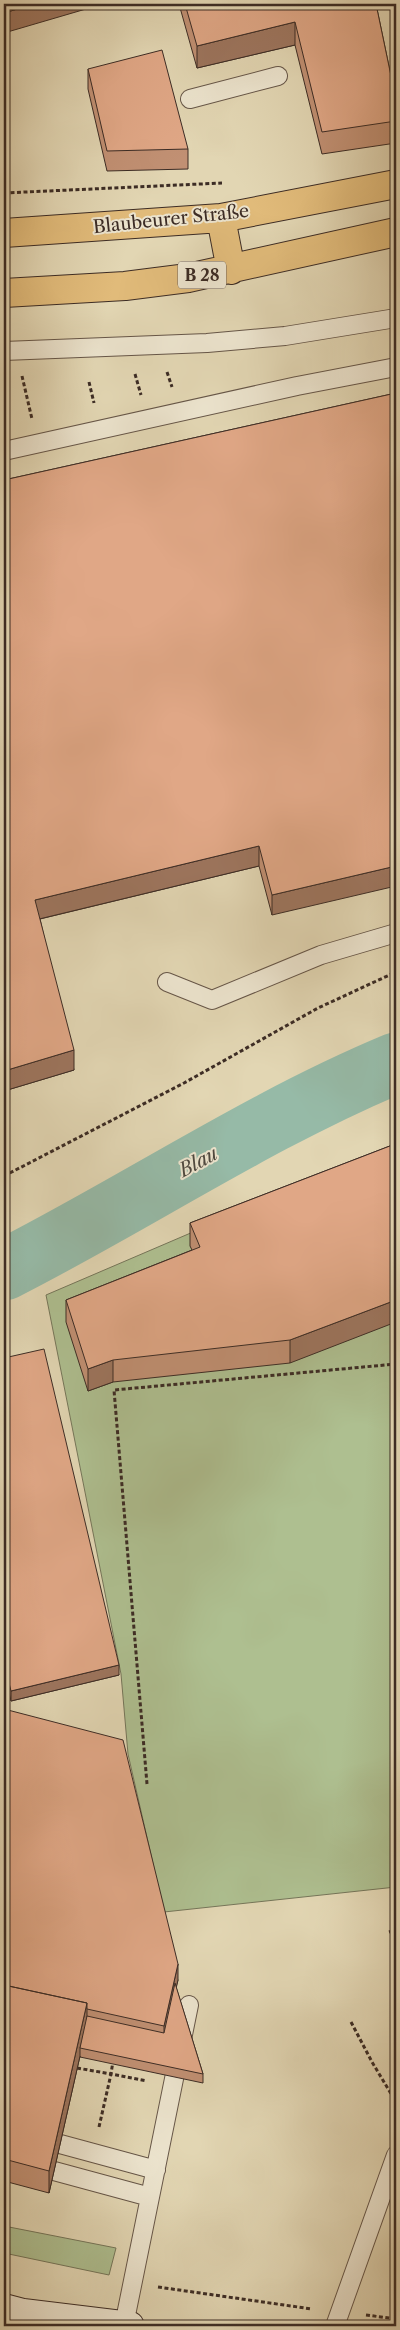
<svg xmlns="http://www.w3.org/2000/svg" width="400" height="2330" font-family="'Libre Caslon Text',serif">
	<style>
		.green { fill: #aebf90; stroke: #75765a }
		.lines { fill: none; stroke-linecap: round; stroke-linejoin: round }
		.river { stroke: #96baa7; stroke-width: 61 }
		.lane-casing { stroke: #665648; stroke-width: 20 }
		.secondary-casing { stroke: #3c2c25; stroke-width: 30 }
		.primary-casing { stroke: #3c2c25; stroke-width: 30 }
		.path { stroke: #3c2c25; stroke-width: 3; stroke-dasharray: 4 2.5; stroke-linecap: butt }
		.lane { stroke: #ece4ce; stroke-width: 18 }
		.secondary { stroke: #ece4ce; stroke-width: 28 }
		.primary { stroke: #e1bb7a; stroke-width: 28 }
		.wall { fill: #c19073; stroke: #3c2c25 }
		.shaded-wall { fill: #9d755e; stroke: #3c2c25 }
		.building { fill: #e0a786; stroke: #3c2c25 }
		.labels { text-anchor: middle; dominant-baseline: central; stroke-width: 4; stroke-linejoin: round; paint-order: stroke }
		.shield { fill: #ece4ce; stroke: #716358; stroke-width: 1 }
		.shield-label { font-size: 16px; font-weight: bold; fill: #3c2c25 }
		.street-label { font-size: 18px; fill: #3c2c25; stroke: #ece4ce }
		.water-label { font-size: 19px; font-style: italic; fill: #4e483f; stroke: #ece4ce }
	</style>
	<rect width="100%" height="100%" fill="#e2d6b3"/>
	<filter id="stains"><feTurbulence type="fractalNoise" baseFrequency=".004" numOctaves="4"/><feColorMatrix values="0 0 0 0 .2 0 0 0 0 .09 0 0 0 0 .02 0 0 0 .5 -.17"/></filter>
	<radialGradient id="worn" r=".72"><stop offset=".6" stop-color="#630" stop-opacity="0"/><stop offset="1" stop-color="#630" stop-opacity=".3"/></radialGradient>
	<!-- green -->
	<path class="green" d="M396 1145V1887L164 1912 128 1754 121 1674 46 1295Z
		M4 2226 116 2248 109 2275 4 2253Z"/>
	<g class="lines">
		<!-- river -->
		<path class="river" d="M4 1270C136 1203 259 1120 396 1063"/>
		<!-- lane casing -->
		<g class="lane-casing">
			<path id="lane" d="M190 99 278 76
				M4 351 207 343 285 336 396 318
				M4 451 297 386 396 367
				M167 982 212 1000 321 955 396 933
				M60 2144 156 2170
				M54 2171 150 2197
				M124 2325 189 2005
				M335 2326 396 2155"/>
		</g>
		<!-- secondary casing -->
		<g class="secondary-casing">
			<path id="secondary" d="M4 2308 23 2313 130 2326"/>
		</g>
		<!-- primary casing -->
		<g class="primary-casing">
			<path id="primary" d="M221 218 231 270
				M4 233 221 218 396 184
				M4 293 125 286 188 278 396 232"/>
		</g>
		<!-- path -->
		<path class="path" d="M4 193 222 183
			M167 372 172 387
			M135 374 141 395
			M22 376 32 419
			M89 382 94 403
			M4 1176 184 1083 318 1008 396 972
			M147 1784 114 1390 396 1364
			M389 1932 396 1930
			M351 2022 372 2062 396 2102
			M77 2068 111 2074 113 2061
			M99 2127 111 2074 147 2081
			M158 2287 312 2309
			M366 2315 396 2319"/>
		<!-- lane -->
		<use href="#lane" class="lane"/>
		<!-- secondary -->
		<use href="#secondary" class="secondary"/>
		<!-- primary -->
		<use href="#primary" class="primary"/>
	</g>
	<!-- wall -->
	<path class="wall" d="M179 4H376L396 100V143L322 154 295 45 197 68Z
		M88 69 188 149V169L107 171 88 89Z
		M396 393 272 915 259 866 40 919 74 1070 4 1091V480Z
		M395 1144 290 1363 113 1382 88 1391 66 1322V1300L192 1250 190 1246V1223Z
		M4 1358 119 1675 11 1701 6 1680Z
		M4 1709 178 1980 176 1987 203 2074V2083L80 2057V2056L49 2193 4 2181Z"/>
	<!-- shaded-wall -->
	<path class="shaded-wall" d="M34 4H103L4 33V13Z
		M295 22V45L197 68V46Z
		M259 846V866L35 920V900Z
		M396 866V886L272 915V895Z
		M74 1050V1070L4 1091V1071Z
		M396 1300V1322L290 1363V1340Z
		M113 1360V1382L88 1391V1369Z
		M119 1665V1675L11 1701V1691Z
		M4 1671H6V1680H4Z
		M178 1964V1980L164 2042V2026Z
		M87 2003V2025L80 2048V2056L49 2193V2171Z"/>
	<!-- building -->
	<path class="building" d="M4 4H34L4 13Z
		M185 4H376L396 100V121L322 132 295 22 197 46Z
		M162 50 188 149 107 151 88 69Z
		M396 393V866L272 895 259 846 35 900 74 1050 4 1071V480Z
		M395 1144 396 1148V1300L290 1340 113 1360 88 1369 66 1300 200 1247 190 1223Z
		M44 1349 119 1665 11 1691 6 1671H4V1358Z
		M4 1709 123 1740 178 1964 164 2026 87 2009V2003L4 1985Z
		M175 1983 203 2074 80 2048 87 2016 164 2033Z
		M4 1985 87 2003 49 2171 4 2159Z"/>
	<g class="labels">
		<!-- shield labels -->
		<rect class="shield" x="178" y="261.5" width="48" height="27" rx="4"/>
		<g class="shield-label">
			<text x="202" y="275">B 28</text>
		</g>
		<!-- street labels -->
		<g class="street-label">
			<text transform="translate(171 219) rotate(-6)">Blaubeurer Straße</text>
		</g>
		<!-- water labels -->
		<g class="water-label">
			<text transform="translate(198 1162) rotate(-29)">Blau</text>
		</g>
	</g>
	<!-- margin -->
	<rect width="400" height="2330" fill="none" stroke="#e2d6b3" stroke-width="20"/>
	<rect x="5" y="5" width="390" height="2320" fill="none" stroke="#3c2c25" stroke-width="2.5"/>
	<rect x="10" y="10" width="380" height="2310" fill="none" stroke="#3c2c25"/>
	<rect width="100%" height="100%" filter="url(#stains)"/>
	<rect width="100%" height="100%" fill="url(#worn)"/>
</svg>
